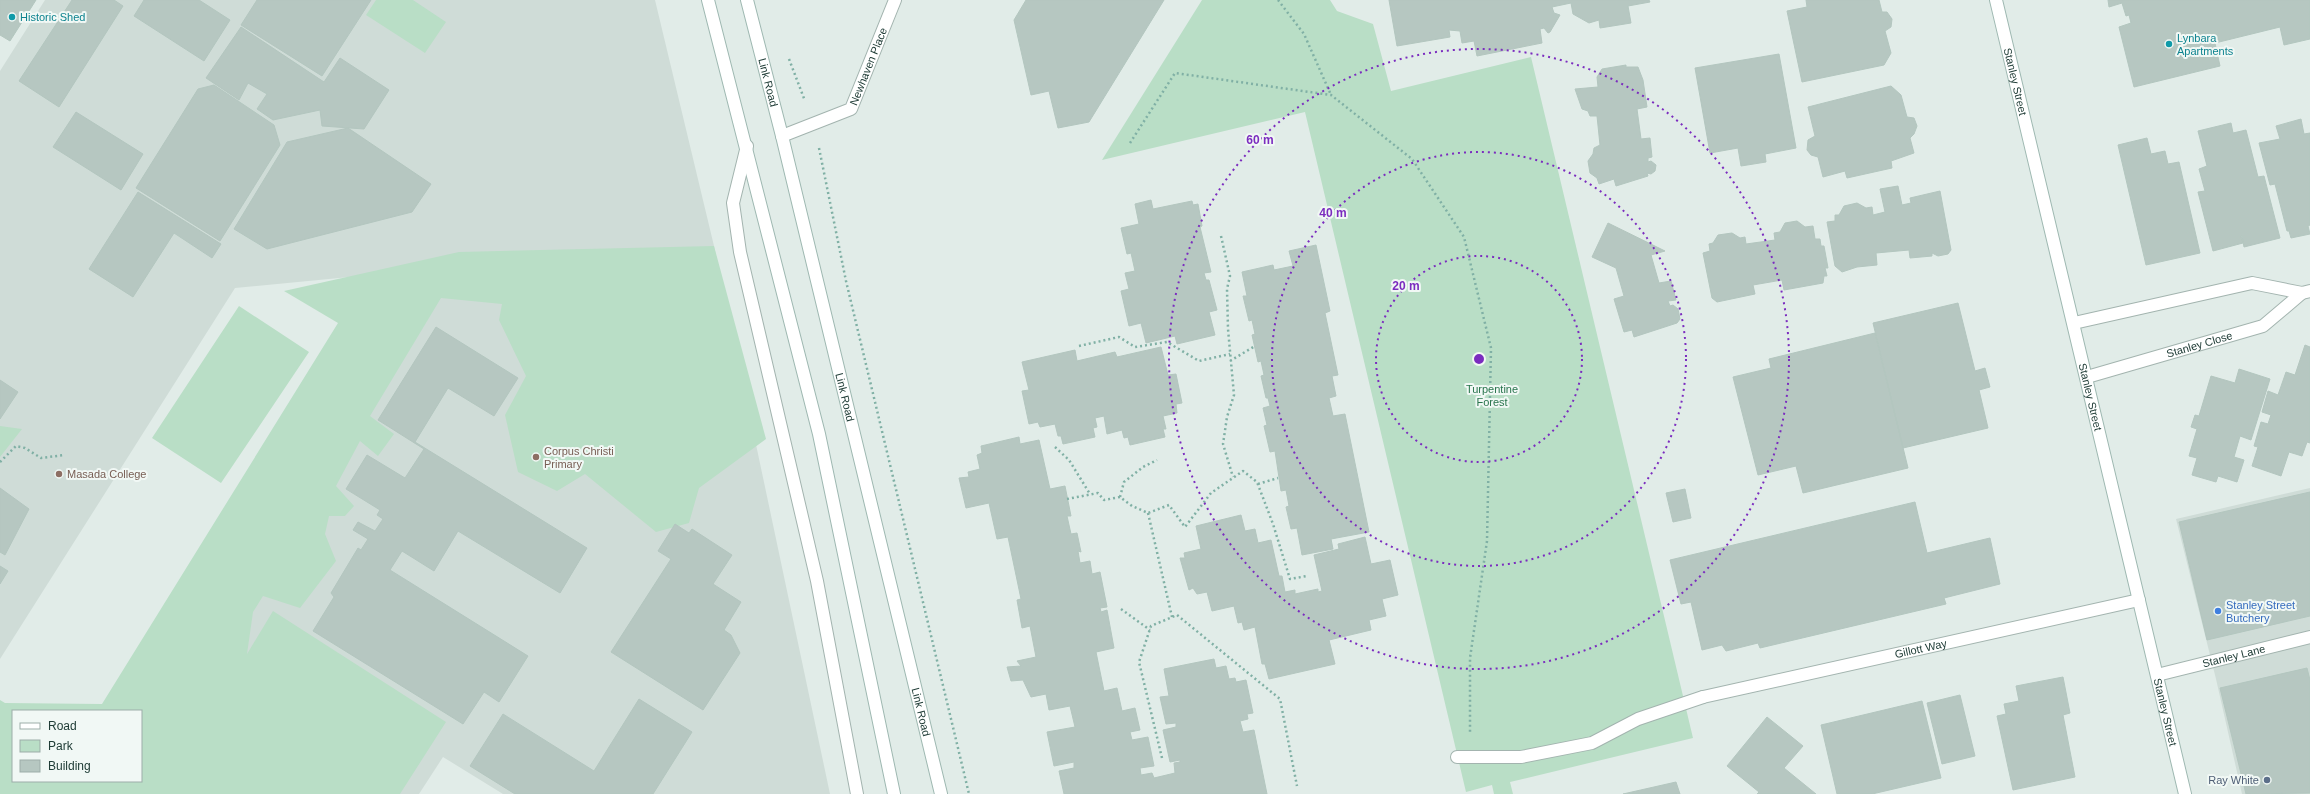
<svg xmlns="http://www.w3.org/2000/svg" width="2310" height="794" font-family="Helvetica,sans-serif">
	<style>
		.built { fill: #cfdcd7 }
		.green { fill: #b9dec6; fill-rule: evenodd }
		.building { fill: #b6c7c1; stroke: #b3c6bf }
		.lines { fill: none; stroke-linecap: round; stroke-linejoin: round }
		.lane-casing { stroke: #a3b4af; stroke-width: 14 }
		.street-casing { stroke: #a3b4af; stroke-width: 14 }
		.secondary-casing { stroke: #9eb8b1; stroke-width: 14 }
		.path { stroke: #80b0a5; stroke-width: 2.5; stroke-dasharray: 2 3; stroke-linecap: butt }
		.lane { stroke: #fff; stroke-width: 12 }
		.street { stroke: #fff; stroke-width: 12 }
		.secondary { stroke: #fff; stroke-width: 12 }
		.ring { fill: none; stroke: #7b2cbf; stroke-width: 2; stroke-dasharray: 2 4 }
		.culture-dot { fill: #0f9aa8; stroke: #f1f8f5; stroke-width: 1.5 }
		.education-dot { fill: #8d6e63; stroke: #f1f8f5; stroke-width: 1.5 }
		.shop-dot { fill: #3f7fe0; stroke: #f1f8f5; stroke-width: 1.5 }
		.service-dot { fill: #5c6f8a; stroke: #f1f8f5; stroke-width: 1.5 }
		.labels { text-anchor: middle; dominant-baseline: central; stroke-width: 4; stroke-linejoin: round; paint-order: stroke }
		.culture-label { font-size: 11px; fill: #0d838f; stroke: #f1f8f5; text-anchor: start }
		.street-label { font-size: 11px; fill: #203d37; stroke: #f1f8f5 }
		.park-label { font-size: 11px; fill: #29754d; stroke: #f1f8f5 }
		.education-label { font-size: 11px; fill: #785e54; stroke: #f1f8f5; text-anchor: start }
		.shop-label { font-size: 11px; fill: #366cbe; stroke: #f1f8f5; text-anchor: start }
		.service-label { font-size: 11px; fill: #4e5e75; stroke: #f1f8f5; text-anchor: end }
		.centre { fill: #7b2cbf; stroke: #f1f8f5; stroke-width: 2 }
		.ring-label { font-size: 12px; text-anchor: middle; font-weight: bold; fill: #7b2cbf; stroke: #f1f8f5; stroke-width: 4; stroke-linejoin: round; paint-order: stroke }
	</style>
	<rect width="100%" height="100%" fill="#e1ece8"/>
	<!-- built -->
	<path class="built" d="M45 0H655L714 246 830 794H503L443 757 419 794H99L141 781 432 269 235 288 0 659V71Z
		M2310 488V794H2242L2216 679 2176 519Z"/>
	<!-- green -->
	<path class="green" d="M376 0H413L446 22 425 53 366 15Z
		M1202 0H1330L1337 11 1373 24 1391 91 1531 57 1693 738 1510 782 1513 794H1494L1492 785 1466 792 1305 112 1102 160Z
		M714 246 766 439 699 488 689 523 656 532 585 474 557 491 518 472 505 415 526 376 499 320 502 304 441 298 370 416 394 434 378 456 360 441 336 486 354 506 345 516H329L325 534 336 561 300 608 263 596 253 612 247 654 273 611 446 722 400 794H0V700L5 703 102 704 338 323 284 291 459 252ZM13 711H141V781H13Z
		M239 306 309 352 221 483 152 438Z
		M0 426 22 429 0 457Z"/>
	<!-- building -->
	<path class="building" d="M0 0H36L10 41 0 35Z
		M72 0H114L123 6 59 107 19 81Z
		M144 0H199L230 20 204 61 134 16Z
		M257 0H371L322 76 241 25Z
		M1026 0H1164L1089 122 1058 128 1049 91 1031 95 1014 20Z
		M1389 0H1649L1650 2 1628 6 1631 23 1600 28 1599 20 1589 23 1573 14 1571 3 1552 7 1554 13 1560 15 1550 32 1548 33 1544 28 1540 29 1542 43 1477 56 1474 41 1462 43 1460 31 1449 30 1450 37 1397 46Z
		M1806 0H1879L1882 12H1887L1892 19 1891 27 1885 31 1891 53 1884 65 1802 82 1787 11 1807 7Z
		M2108 0H2310V39L2284 45 2280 27 2215 43 2220 66 2134 87 2119 27 2131 23 2129 15 2126 16 2122 3 2109 7Z
		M241 27 324 82 340 58 389 90 364 129 322 126 320 110 273 120 257 109 267 94 248 83 239 100 206 78Z
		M1779 54 1796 148 1765 154 1766 162 1741 166 1738 148 1710 153 1695 68Z
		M1626 65V67H1638L1643 80 1647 107 1637 109 1641 139 1650 138 1652 157 1648 158V162L1651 161 1656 165 1655 171 1651 174 1647 173 1648 176 1616 186 1614 179 1599 184 1597 178 1590 173 1588 161 1593 154 1594 148 1600 145 1597 116H1590L1588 111 1582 109 1575 89 1598 87 1597 77 1602 69Z
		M214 85 274 125 280 145 220 241 136 188 198 89Z
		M1891 86 1901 95 1907 117 1914 118 1917 126 1914 134 1910 138 1914 153 1891 161 1892 168 1847 178 1845 171 1823 177 1818 157 1811 155 1807 150 1808 140 1815 136 1808 107Z
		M76 112 143 154 121 190 53 147Z
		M2301 119 2304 134 2310 133V225L2308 226 2310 234 2291 238 2289 231H2287L2275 184 2270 185 2259 143 2280 139 2276 126Z
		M2231 123 2233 133 2246 130 2258 177 2264 176 2280 238 2244 247 2242 236H2241L2243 243 2213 251 2198 192 2205 191 2199 169 2207 166 2198 131Z
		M348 128 431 184 412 212 267 249 234 229 287 142Z
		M2147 138 2151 154 2165 151 2168 164 2179 162 2200 253 2146 265 2118 145Z
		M1898 186 1902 205 1911 203 1910 198 1940 191 1951 250 1948 254 1938 256 1932 253V256L1910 258 1909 250 1876 253 1877 265 1857 267 1842 272 1835 266 1827 222 1835 221V215H1839L1844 206 1857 203 1866 208 1872 207 1873 215 1885 212 1880 189Z
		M138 192 221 244 212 258 174 233 133 297 89 269Z
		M1151 200 1153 209 1192 201 1193 205 1198 204 1202 226 1200 227 1211 272 1204 273 1206 280H1209L1217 310 1209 312 1215 335 1177 344 1175 336 1146 343 1141 323 1129 326 1121 291 1129 289 1125 273 1135 271 1131 253 1127 254 1121 228 1139 224 1135 204Z
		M1797 221 1805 227 1813 226 1815 239H1820L1821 246H1824L1828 268H1825L1827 276H1824L1823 283 1784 290 1782 280 1753 285 1755 294 1717 302 1712 298 1703 253 1710 251 1709 244 1713 243 1718 235 1732 233 1740 238 1745 237 1746 244 1775 240 1774 233 1780 232 1785 223Z
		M1608 223 1665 251 1651 255 1659 283 1671 281 1676 300 1668 301 1670 306 1673 305 1678 309 1680 319 1677 323 1634 337 1632 330 1624 332 1614 299 1624 296 1616 268 1592 257Z
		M1316 245 1330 311 1325 313 1338 375 1332 376 1336 396 1329 398 1333 416 1345 414 1369 532 1331 539 1333 549 1302 555 1297 528 1291 529 1286 507 1289 506 1286 490 1281 491 1275 451 1270 452 1264 426 1267 425 1263 408 1270 406 1268 398H1266L1261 376 1264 375 1261 361 1258 362 1252 335 1255 334 1252 320 1249 321 1243 296H1247L1242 272 1273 265 1274 270 1293 266 1289 251Z
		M1958 303 1975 371 1985 368 1990 387 1979 390 1988 428 1903 448 1873 323Z
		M436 327 518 378 494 416 448 388 415 442 587 548 560 593 458 531 434 571 402 551 390 570 528 656 499 702 484 692 463 724 313 631 334 597 331 593 358 548 361 550 368 539 353 530 358 522 375 531 383 519 377 515 380 510 346 489 367 455 405 478 424 449 378 420Z
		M1875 333 1908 468 1803 493 1796 466 1758 475 1733 377 1771 368 1769 359Z
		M2305 345 2310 347V443L2307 442 2302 456 2289 452 2281 476 2252 466 2258 447 2254 446 2261 422 2268 424 2271 415 2262 412 2268 391 2278 395 2286 372 2295 375Z
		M1161 347 1168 375 1176 374 1182 403 1176 404 1177 413 1163 416 1166 429H1163L1165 437 1130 445 1128 437 1124 438 1122 430 1107 434 1104 416 1095 418 1097 427 1093 428 1095 437 1063 444 1061 436H1058L1055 424 1040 427 1038 422 1029 424 1022 391 1029 390 1022 362 1075 350 1077 361 1115 352 1117 357Z
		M2239 369 2270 379 2251 440 2240 436 2234 457 2244 460 2237 482 2218 476 2216 482 2192 475 2197 458 2189 456 2197 429 2191 427 2195 415 2199 416 2211 376 2235 383Z
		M0 380 18 392 0 419Z
		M1019 437 1020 444 1039 440 1050 489 1065 486 1071 516H1067L1071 534 1077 533 1081 552 1078 551 1080 563 1090 561 1092 574 1100 572 1107 607 1100 608 1101 612 1107 610 1114 648 1096 652 1104 691 1117 688 1122 711 1135 708 1140 730 1130 732 1132 740 1148 737 1154 766 1140 768 1141 775 1152 773 1154 778 1175 773 1174 763 1180 762V760L1170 762 1163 730 1176 727V723L1166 724 1160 697 1169 696 1164 669 1214 659 1216 668 1226 666 1229 679 1235 678 1236 682 1246 680 1253 713 1247 714 1248 719 1240 721 1243 732 1254 730 1267 794H1064L1059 771 1074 768V762L1054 766 1047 732 1075 727 1070 706 1049 710 1046 694 1031 697 1023 680 1011 681 1007 667 1021 666 1017 661 1036 657 1030 626 1022 628 1017 600 1021 599 1008 537 997 539 989 503 966 508 959 478 969 477 968 472 980 469 977 455 982 453 981 446Z
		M0 488 29 509 5 555 0 552Z
		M1685 489 1691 518 1673 522 1666 493Z
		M2310 492V616L2207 640 2179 522Z
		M1915 502 1927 553 1990 538 2000 584 1944 598 1946 604 1760 648 1758 643 1726 651 1722 645 1702 650 1691 602 1681 604 1670 560Z
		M1241 515 1245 531 1255 529 1258 543 1271 540 1279 576H1282L1285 592 1295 590V594L1318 589V592L1322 591 1314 555 1339 549 1338 544 1365 537 1371 564 1390 560 1398 595 1382 599 1386 616 1369 620 1371 630 1329 640 1335 664 1269 679 1265 664H1262L1255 627 1244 630 1242 622 1238 623 1234 606 1212 611 1207 592 1197 594 1193 588 1189 590 1180 558H1185L1184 553 1201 549 1196 526Z
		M675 524 689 533 692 529 732 555 713 584 741 602 724 630 731 635 740 653 703 710 611 652 671 559 658 551Z
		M0 566 8 571 0 584Z
		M2307 668 2310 680V793L2246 794 2220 688Z
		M2063 677 2070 713 2063 715 2075 777 2013 790 1997 716 2006 714 2004 704 2019 701 2016 686Z
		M1960 695 1975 756 1942 764 1927 703Z
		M639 699 692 732 653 794H515L470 766 503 714 594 771Z
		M1922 701 1941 778 1872 794H1837L1821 725Z
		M1767 717 1803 746 1784 768 1816 794H1757L1759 792 1727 766Z
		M1676 782 1680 794H1623Z"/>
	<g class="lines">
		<!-- lane casing -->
		<g class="lane-casing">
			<g id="lane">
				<path d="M747 146 733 203 740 252 817 581 857 794"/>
				<path d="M2074 323 2252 283 2302 293 2310 291"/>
				<path id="s1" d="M2087 377 2263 326 2302 293"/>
				<path id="s2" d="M2157 675 2310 637"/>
				<path d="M1457 757H1521L1592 743 1638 719 1703 697"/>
			</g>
		</g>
		<!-- street casing -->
		<g class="street-casing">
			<g id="street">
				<path id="s3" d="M782 136 851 109 895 0"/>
				<path id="s4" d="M1703 697 2139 600"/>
			</g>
		</g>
		<!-- secondary casing -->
		<g class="secondary-casing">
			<g id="secondary">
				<path d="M708 0 819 434 894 794"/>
				<path id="s5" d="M747 0 782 136 941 794"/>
				<path id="s6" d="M1996 0 2185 794"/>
			</g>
		</g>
		<!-- path -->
		<path class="path" d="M1278 0 1304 34 1331 95
			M789 59 805 101
			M1130 143 1175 73 1331 95 1412 159 1464 237 1491 348 1487 541 1470 658V734
			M819 148 846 281 969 794
			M1221 236 1230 276 1227 289 1228 329 1234 395 1227 417 1223 444 1233 477
			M1079 346 1119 337 1135 347 1167 342 1199 361 1230 354
			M1230 361 1255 346
			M1055 447 1069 460 1090 494
			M0 462 16 446 25 448 41 458 64 455
			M1258 484 1278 478
			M1120 497 1124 482 1143 467 1157 460
			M1067 499 1098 493 1104 500 1120 497 1132 506 1148 513 1169 505 1185 527 1211 493 1243 471 1257 482 1273 524 1290 579 1307 576
			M1148 513 1172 617
			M1121 609 1150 630
			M1162 758 1139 662 1151 626 1177 615 1280 699 1297 786"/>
		<!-- lane -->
		<use href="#lane" class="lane"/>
		<!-- street -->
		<use href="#street" class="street"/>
		<!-- secondary -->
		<use href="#secondary" class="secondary"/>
	</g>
	<!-- distance rings -->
	<g class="ring">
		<circle cx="1479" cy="359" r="103"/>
		<circle cx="1479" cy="359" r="207"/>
		<circle cx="1479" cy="359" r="310"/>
	</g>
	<!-- markers -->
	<g class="culture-dot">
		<circle cx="12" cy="17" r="4"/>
		<circle cx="2169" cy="44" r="4"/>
	</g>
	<g class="education-dot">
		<circle cx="536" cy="457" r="4"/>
		<circle cx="59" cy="474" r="4"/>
	</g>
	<circle class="shop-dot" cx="2218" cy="611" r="4"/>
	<circle class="service-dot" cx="2267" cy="780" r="4"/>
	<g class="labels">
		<!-- culture labels -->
		<g class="culture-label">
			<text x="20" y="17">Historic Shed</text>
			<text x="2177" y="38">Lynbara<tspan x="2177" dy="13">Apartments</tspan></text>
		</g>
		<!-- street labels -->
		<g class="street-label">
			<text stroke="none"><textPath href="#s3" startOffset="120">Newhaven Place</textPath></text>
			<text stroke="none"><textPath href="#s5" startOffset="85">Link Road</textPath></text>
			<text stroke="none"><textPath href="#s6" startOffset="84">Stanley Street</textPath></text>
			<text stroke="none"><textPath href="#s1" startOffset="117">Stanley Close</textPath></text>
			<text stroke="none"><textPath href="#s5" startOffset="409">Link Road</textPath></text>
			<text stroke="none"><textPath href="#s6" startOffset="408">Stanley Street</textPath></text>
			<text stroke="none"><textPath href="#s4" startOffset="223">Gillott Way</textPath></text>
			<text stroke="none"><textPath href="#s2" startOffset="79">Stanley Lane</textPath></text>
			<text stroke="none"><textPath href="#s5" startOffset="733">Link Road</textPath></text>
			<text stroke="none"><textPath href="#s6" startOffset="732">Stanley Street</textPath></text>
		</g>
		<!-- park labels -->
		<g class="park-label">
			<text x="1492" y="389">Turpentine<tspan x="1492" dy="13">Forest</tspan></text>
		</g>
		<!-- education labels -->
		<g class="education-label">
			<text x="544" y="451">Corpus Christi<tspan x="544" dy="13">Primary</tspan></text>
			<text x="67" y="474">Masada College</text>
		</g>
		<!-- shop labels -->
		<g class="shop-label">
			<text x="2226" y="605">Stanley Street<tspan x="2226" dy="13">Butchery</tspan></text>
		</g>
		<!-- service labels -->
		<g class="service-label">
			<text x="2259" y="780">Ray White</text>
		</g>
	</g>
	<circle cx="1479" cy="359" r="6" class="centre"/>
	<g class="ring-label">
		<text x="1260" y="144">60 m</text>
		<text x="1333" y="217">40 m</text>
		<text x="1406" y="290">20 m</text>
	</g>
	<!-- legend -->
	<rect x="12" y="710" width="130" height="72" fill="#f1f8f5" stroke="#9dada9"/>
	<rect x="20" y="723" width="20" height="6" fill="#ffffff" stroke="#9dada9"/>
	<text x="48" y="730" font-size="12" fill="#203d37">Road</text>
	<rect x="20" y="740" width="20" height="12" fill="#b9dec6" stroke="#9dada9"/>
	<text x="48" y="750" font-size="12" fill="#203d37">Park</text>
	<rect x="20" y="760" width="20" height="12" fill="#b6c7c1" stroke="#9dada9"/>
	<text x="48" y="770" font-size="12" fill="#203d37">Building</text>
</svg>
